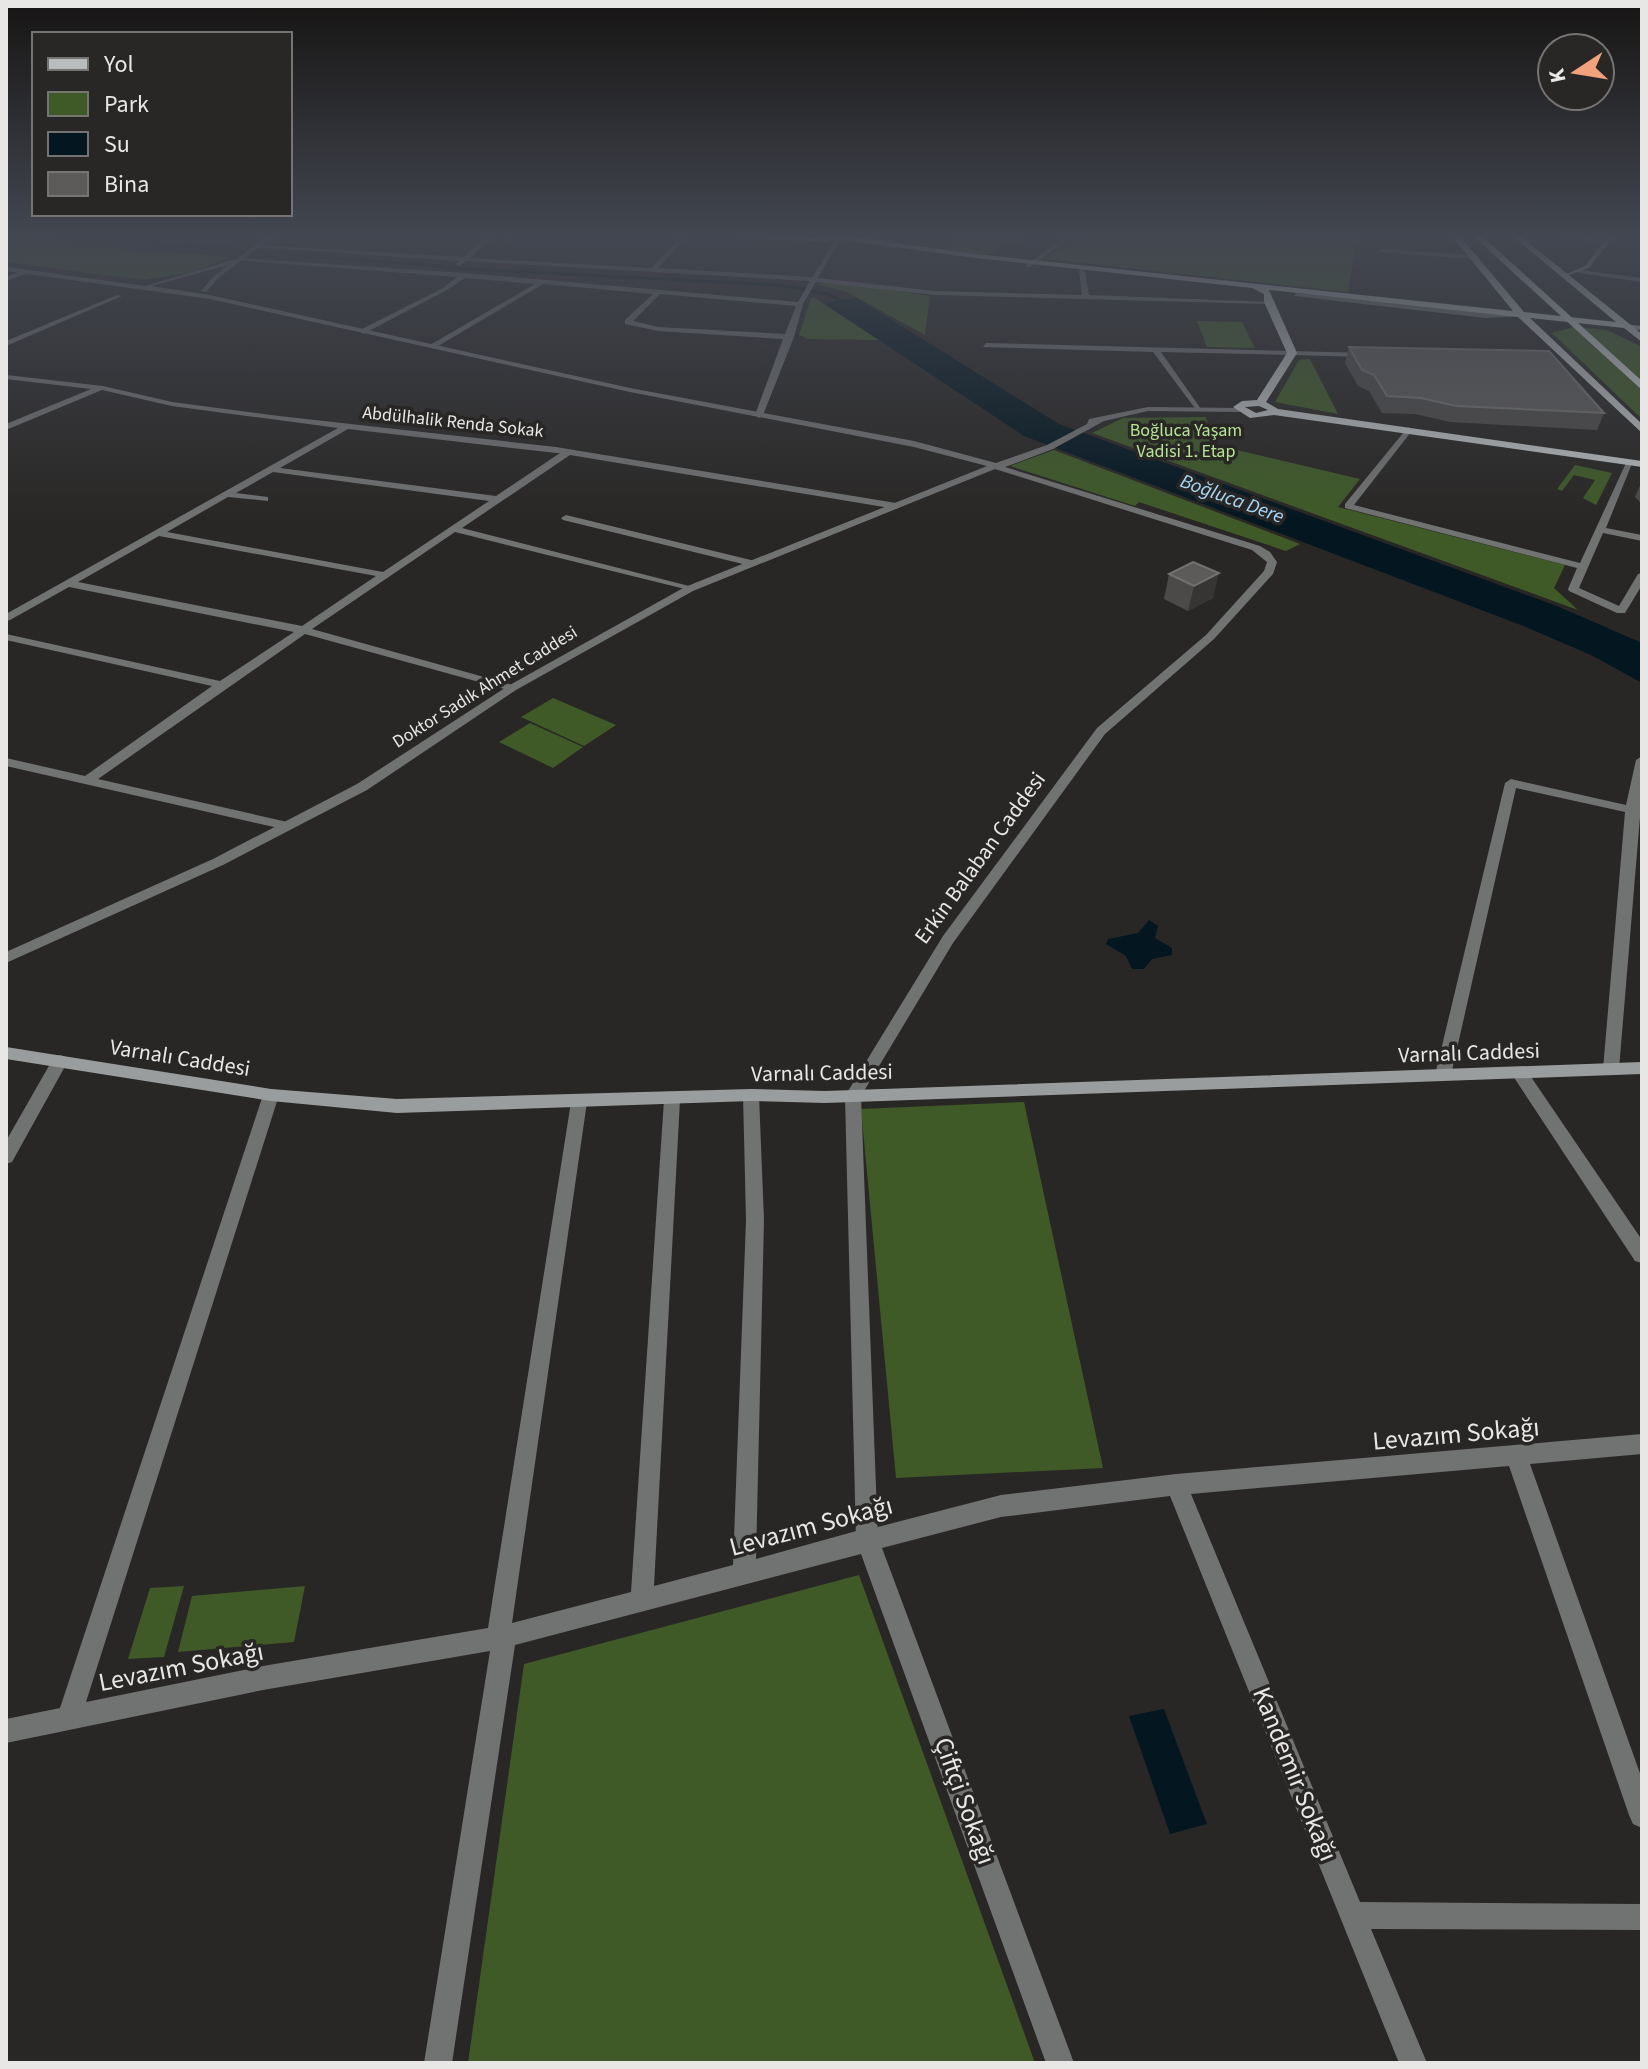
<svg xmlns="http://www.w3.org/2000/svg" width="1648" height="2069" font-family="'Source Sans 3',sans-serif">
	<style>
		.green { fill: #3f5a27 }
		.water { fill: #041721 }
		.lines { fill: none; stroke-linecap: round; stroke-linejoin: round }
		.stream { stroke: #041721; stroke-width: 3 }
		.minor { fill: #717272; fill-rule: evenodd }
		.tertiary { fill: #717272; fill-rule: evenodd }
		.secondary { fill: #9a9d9d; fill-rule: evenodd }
		.primary { fill: #babdbd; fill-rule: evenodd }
		.trunk { fill: #c8cccc; fill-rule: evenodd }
		.wall { fill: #4c4a48 }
		.shaded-wall { fill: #373533 }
		.building { fill: #5d5b59; stroke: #72716f; stroke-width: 2 }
		.labels { text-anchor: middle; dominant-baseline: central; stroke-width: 7; stroke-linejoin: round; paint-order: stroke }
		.far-street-label { font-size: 18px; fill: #e8e7e6; stroke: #292725 }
		.far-park-label { font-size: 18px; fill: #b6e394; stroke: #292725 }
		.far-water-label { font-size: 20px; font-style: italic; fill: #a5d8f8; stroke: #292725 }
		.street-label { font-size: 22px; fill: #e8e7e6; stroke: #292725 }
		.near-street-label { font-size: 26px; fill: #e8e7e6; stroke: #292725 }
	</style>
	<rect width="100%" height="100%" fill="#292725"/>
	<!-- green -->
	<path class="green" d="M6 234 110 248 230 257 189 273 143 280 6 262Z
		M965 234H1018L990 255 945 250Z
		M1083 234H1294L1361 239 1355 251 1348 292 1044 259Z
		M835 281 930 296 925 335 847 292 817 284Z
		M811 298H815L879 340 808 339 799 335Z
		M1197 321 1242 322 1255 348 1207 347Z
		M1574 327 1607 330 1642 347V419L1552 333Z
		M1308 359H1310L1338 414 1275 402 1299 360Z
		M1206 417 1211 444 1360 479 1338 507 1565 565 1554 588 1578 610 1092 433 1123 418Z
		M1054 450 1300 544 1286 551 1139 502 1135 506 1010 466Z
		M1575 465 1612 473 1596 505 1583 498 1595 480 1574 475 1562 491 1557 489Z
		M553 698 616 725 584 746 521 717Z
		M530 723 583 747 553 768 499 742Z
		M1024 1102 1103 1468 896 1478 861 1109Z
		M859 1575 1035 2063H468L524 1664Z
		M184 1586 164 1657 128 1659 150 1588Z
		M305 1586 294 1642 178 1652 192 1596Z"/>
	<!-- water -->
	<path class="water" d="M856 298 1059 424 1557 606 1633 639 1642 643V683L1593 656 1526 627 1024 436 823 303Z
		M1149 920 1158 926 1155 938 1172 948V955L1152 959 1144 969H1132L1126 956 1106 944 1108 939 1138 933Z
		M1164 1709 1207 1824 1170 1834 1129 1716Z"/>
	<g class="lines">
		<!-- stream -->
		<path class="stream" d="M40 234 468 269 779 285 828 294 847 304
			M156 243 169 234"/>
		<!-- minor -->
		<path class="minor" d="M491 234H497L470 258 651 268 684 234H690L658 268 812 277 836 239 839 241 818 278 935 291 1082 295 1079 271 1082 269 1085 271 1089 295 1271 302 1268 304 935 295 816 282 803 304 794 337 763 415 759 418 755 415 783 339 658 331 625 324V320L653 294 543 284 433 349 430 345 535 284 465 278 447 290 363 334 360 330 443 288 457 277 236 260 239 258 464 273 798 302 810 281 466 261 459 266 456 264 459 261 253 247 256 245 463 257ZM660 294 796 306 785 334 658 327 633 321Z
			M1069 234H1076L1030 267H1026V265Z
			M1545 234H1562L1610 241 1607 243Z
			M1380 249 1473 255 1476 257 1473 259 1378 252Z
			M26 270 28 273 6 281V277Z
			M1580 270 1642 278V282L1578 273Z
			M1296 293 1526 316 1485 318 1294 296Z
			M117 295 122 296 6 346V341Z
			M986 343 1292 351 1296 353 1292 355 1161 352 1201 409 1197 411 1153 352 983 347Z
			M6 375 103 386 172 402 279 416 556 447 896 503 901 506 896 509 570 455 462 528 693 587V591L455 532 312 629 516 686V690H508L305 634 98 779 292 823 294 826 287 830 6 766V758L85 776 212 686 6 640V634L220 681 294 632 69 587 10 620 6 621V614L338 428 172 406 102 390 6 430V424L91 389 6 379ZM348 429 556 453H560L496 496 280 468ZM273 472 489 501 383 572 167 532 228 497 268 501V497L236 493ZM159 536 376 576 302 626 78 582Z
			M1408 427 1412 430 1411 432 1354 505 1580 563 1626 463 1633 461 1606 528 1642 535V541L1603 533 1579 588 1619 606 1638 574 1642 573V585L1625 613H1617L1569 591 1568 589 1577 568 1345 508V504Z
			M566 515 755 561 756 563 751 566 563 520 561 518Z
			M1642 756V793L1619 1069 1617 1073H1605L1603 1069 1625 812 1516 788 1451 1075 1449 1079H1437L1435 1075 1505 783 1511 779 1626 805 1636 760Z
			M60 1055 66 1057 68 1061 12 1162 6 1164V1141L54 1057Z
			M1521 1069 1527 1071 1642 1240V1263L1635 1261 1515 1079 1513 1075 1515 1071Z
			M271 1089 277 1090 279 1095 86 1702 263 1666 488 1628 571 1102 573 1097H585L587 1102 512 1623 631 1592 664 1100 666 1095H678L680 1100 654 1586 733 1565 746 1220 743 1095 745 1090H757L759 1095 764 1220 756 1559 867 1528 870 1529 1001 1495 1176 1474 1642 1434V1454L1530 1464 1642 1779V1828L1633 1824 1629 1815 1509 1466 1191 1494 1360 1902 1642 1904V1930L1371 1929 1427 2063H1399L1170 1496 1001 1517 882 1548 1074 2063H1046L861 1554 515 1645 452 2063H424L490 1651 263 1690 6 1743V1719L60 1708 263 1095 265 1090Z"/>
		<!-- tertiary -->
		<path class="tertiary" d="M270 234H277L219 277 206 292 201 291 215 275 228 265 151 286 210 295 630 388 914 441 996 463 1047 445 1087 424 1089 419 1148 407 1239 408 1243 410 1239 412 1148 411 1104 421 1053 449 1005 467 1260 546 1270 552 1277 562 1273 574 1214 639 1105 734 953 943 861 1096 878 1539 875 1547 867 1550 859 1547 856 1539 845 1096 943 936 1097 728 1206 635 1264 571 1267 562 1252 550 995 469 693 591 516 690 367 790 223 865 6 963V952L213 859 357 784 508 686 685 587 987 466 914 447 630 392 210 299 6 271V267L145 286 236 259Z
			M1289 351 1367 353 1371 355 1367 357 1292 355Z"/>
		<!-- secondary -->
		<path class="secondary" d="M1610 234H1616L1589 268 1564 277V275L1585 266Z
			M1623 324 1642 326V330L1623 328Z
			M6 1047 271 1089 397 1099 751 1089 825 1091 1642 1062V1074L825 1103 751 1101 397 1113 271 1101 6 1059Z"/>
		<!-- primary -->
		<path class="primary" d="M737 234 826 238 813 234H832L976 254 1513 311 1450 234H1458L1524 312 1616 322 1510 234H1518L1642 334V342L1624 328 1530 318 1642 424V433L1518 317 1269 290 1297 353 1266 402 1278 409 1642 461V467L1274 415 1250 418 1233 407 1242 401 1257 400 1287 353 1264 302V294L1252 288 976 258 829 238 832 240 828 242 740 237ZM1259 406 1268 410 1256 413 1245 407Z"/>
		<!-- trunk -->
		<path class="trunk" d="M1471 234H1480L1642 381V390Z"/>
	</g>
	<!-- wall -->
	<path class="wall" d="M1349 347 1604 413 1597 430 1450 422 1415 414 1382 413 1369 391 1358 386 1345 363Z
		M1642 481V504L1635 497Z
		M1193 562 1213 598 1188 611 1164 599 1169 574Z"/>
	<!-- shaded-wall -->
	<path class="shaded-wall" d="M1219 573 1213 598 1188 611 1194 586Z"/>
	<!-- building -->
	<path class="building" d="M1349 347 1549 351 1604 413 1456 406 1421 398 1387 396 1374 375 1362 370Z
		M1193 562 1219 573 1194 586 1169 574Z"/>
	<!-- sky -->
	<linearGradient id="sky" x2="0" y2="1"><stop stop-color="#171514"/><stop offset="0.45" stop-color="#434751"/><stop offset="1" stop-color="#434751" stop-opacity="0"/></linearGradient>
	<rect width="1648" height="523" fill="url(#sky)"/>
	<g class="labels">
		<!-- far-street labels -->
		<g class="far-street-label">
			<text transform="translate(453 422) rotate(6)">Abdülhalik Renda Sokak</text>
			<text transform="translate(485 687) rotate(-32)">Doktor Sadık Ahmet Caddesi</text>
		</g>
		<!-- far-park labels -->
		<g class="far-park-label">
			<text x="1186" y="430">Boğluca Yaşam<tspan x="1186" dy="21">Vadisi 1. Etap</tspan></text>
		</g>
		<!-- far-water labels -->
		<g class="far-water-label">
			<text transform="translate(1232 499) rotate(20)">Boğluca Dere</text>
		</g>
		<!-- street labels -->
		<g class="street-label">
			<text transform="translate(980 858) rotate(-54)">Erkin Balaban Caddesi</text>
			<text transform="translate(1469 1053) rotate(-2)">Varnalı Caddesi</text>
			<text transform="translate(180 1058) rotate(9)">Varnalı Caddesi</text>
			<text transform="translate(822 1073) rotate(-1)">Varnalı Caddesi</text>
		</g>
		<!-- near-street labels -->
		<g class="near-street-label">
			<text transform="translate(1456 1434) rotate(-5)">Levazım Sokağı</text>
			<text transform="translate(811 1526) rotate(-15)">Levazım Sokağı</text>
			<text transform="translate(181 1667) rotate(-11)">Levazım Sokağı</text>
			<text transform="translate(1295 1774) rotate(68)">Kandemir Sokağı</text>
			<text transform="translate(965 1801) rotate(70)">Çiftçi Sokağı</text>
		</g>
	</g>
	<!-- border -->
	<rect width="1648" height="2069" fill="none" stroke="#e8e7e6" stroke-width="16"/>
	<!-- legend -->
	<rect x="32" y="32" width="260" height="184" fill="#292725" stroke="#757472" stroke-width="2"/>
	<rect x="48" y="58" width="40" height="12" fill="#babdbd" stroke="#757472" stroke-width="2"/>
	<text x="104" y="72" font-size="24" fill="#e8e7e6">Yol</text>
	<rect x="48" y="92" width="40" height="24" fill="#3f5a27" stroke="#757472" stroke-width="2"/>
	<text x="104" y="112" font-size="24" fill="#e8e7e6">Park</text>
	<rect x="48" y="132" width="40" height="24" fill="#041721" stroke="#757472" stroke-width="2"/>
	<text x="104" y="152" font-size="24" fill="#e8e7e6">Su</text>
	<rect x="48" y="172" width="40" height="24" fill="#5d5b59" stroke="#757472" stroke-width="2"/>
	<text x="104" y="192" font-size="24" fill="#e8e7e6">Bina</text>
	<!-- north arrow -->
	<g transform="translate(1576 72) rotate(258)"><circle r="38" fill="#292725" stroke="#757472" stroke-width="2"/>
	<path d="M0-6L14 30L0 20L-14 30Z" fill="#f1a17c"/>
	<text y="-12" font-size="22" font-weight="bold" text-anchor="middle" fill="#e8e7e6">K</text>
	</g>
</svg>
